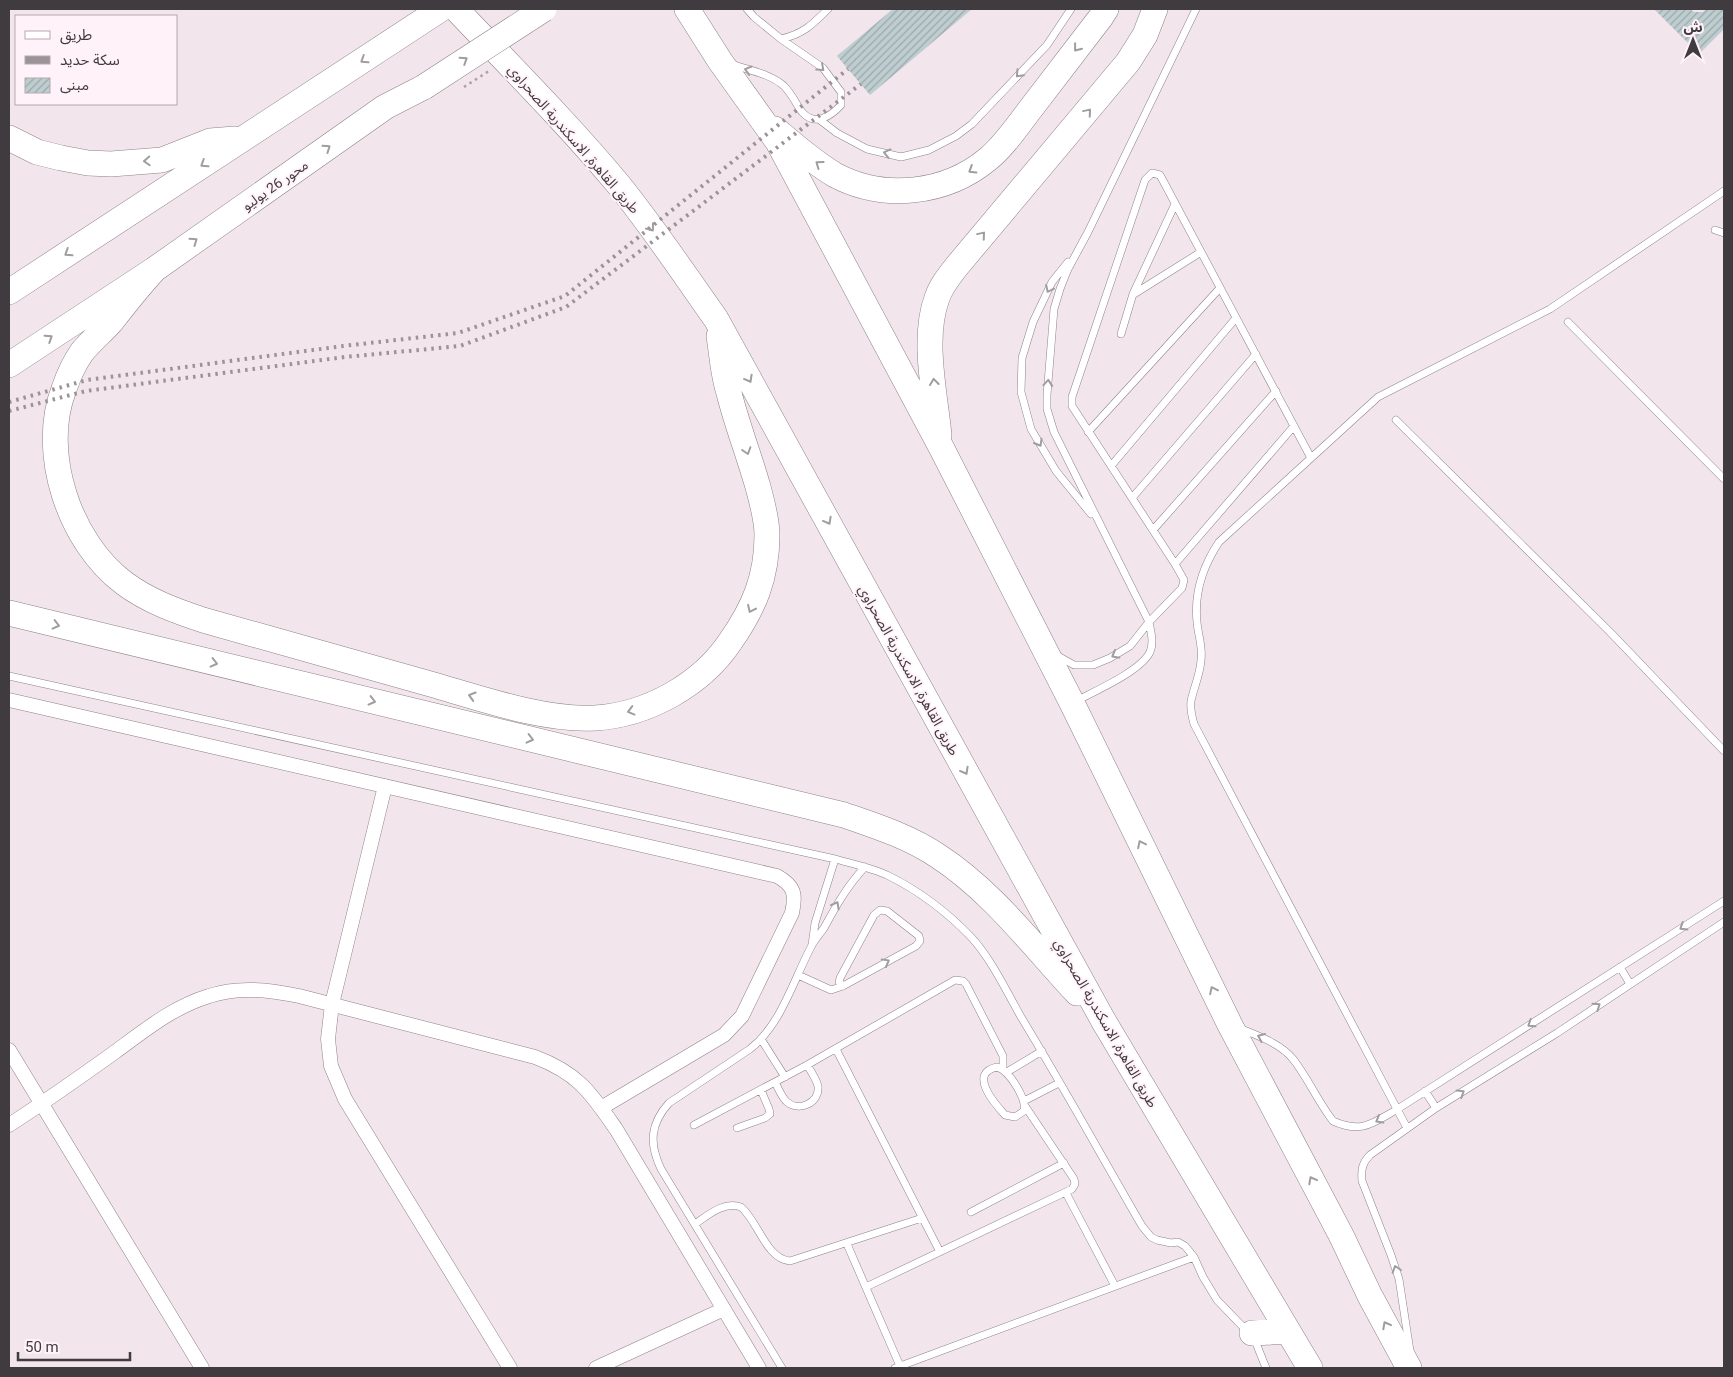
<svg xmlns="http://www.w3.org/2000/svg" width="1733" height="1377" font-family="Roboto,'Noto Sans Arabic',sans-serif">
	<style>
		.building { fill: url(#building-hatch) }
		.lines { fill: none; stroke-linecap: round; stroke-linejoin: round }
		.lane-casing { stroke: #8e8289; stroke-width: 8 }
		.street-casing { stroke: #8e8289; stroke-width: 15 }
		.highway-casing { stroke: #8e8289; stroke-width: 26 }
		.path { stroke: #aaa0a6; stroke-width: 2.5; stroke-dasharray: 2.5 4; stroke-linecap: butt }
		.lane { stroke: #fff; stroke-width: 7 }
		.street { stroke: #fff; stroke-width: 14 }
		.highway { stroke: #fff; stroke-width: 25 }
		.rail { stroke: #9c9398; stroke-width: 4; stroke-dasharray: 2.5 5; stroke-linecap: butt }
		.highway-bridge-casing { stroke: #8e8289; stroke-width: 26; stroke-linecap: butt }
		.highway-bridge { stroke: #fff; stroke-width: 25 }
		.oneway { stroke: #a09d9e }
		.labels { text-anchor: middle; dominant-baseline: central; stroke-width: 4; stroke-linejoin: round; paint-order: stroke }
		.street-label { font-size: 14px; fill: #403b3e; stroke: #fff2f9 }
	</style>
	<defs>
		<pattern id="building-hatch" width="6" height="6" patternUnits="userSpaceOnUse" patternTransform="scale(1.25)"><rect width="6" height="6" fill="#becdd0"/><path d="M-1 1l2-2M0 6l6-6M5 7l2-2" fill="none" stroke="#9ca8aa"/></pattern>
	</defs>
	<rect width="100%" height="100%" fill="#f2e5ec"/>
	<!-- building -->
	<path class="building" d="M893 9H972L870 95 837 56Z
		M1654 9H1690L1694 12H1703L1706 9H1724V29L1699 54Z"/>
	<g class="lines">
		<!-- lane casing -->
		<g class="lane-casing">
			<path id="lane" d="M747 9 754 17 781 39C803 34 812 25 828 9
				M731 64C748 70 771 74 784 86 792 94 796 104 802 112 815 127 831 116 841 105V92L823 68 781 39
				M820 120 837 133 867 149 901 157 929 150 956 136 972 124 1047 45 1071 9
				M1715 230 1724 233
				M1068 262 1052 282 1033 322 1022 358 1021 392 1031 429 1056 471 1091 514
				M1134 294 1201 252
				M1568 322 1724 479
				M1121 334 1133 294 1175 204
				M1396 420 1610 632 1724 751
				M1088 432 1220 288
				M1111 466 1236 318
				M1132 498 1256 354
				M1153 530 1276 391
				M1175 564 1294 426
				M1056 655 1074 665H1093L1110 658 1130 646 1149 622 1182 588 1184 580 1175 564 1072 406V397L1145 180 1152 173 1160 175 1311 458
				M9 676 835 859C853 864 872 868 889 876 919 891 948 913 971 937 990 957 1007 992 1021 1017 1063 1086 1102 1157 1142 1226L1151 1237 1157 1240 1171 1243 1178 1242 1185 1246 1194 1257 1203 1277 1217 1300 1244 1328 1252 1333 1266 1368
				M1076 701C1095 691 1141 671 1150 652 1154 643 1151 632 1149 622L1054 432 1047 409V395L1054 309 1060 289 1068 269 1088 232 1196 9
				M812 945 815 923 835 859
				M1620 967 1630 984
				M798 975 831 990 843 986 916 946 920 941 919 936 887 911 880 910 874 915 840 978 839 982 843 986
				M1239 1028C1258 1036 1280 1043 1293 1059 1308 1078 1318 1102 1333 1121 1361 1134 1373 1123 1396 1110L1724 901
				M761 1039 785 1077
				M836 1049 940 1252
				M997 1067C1009 1070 1027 1099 1024 1111L1015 1117 1005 1115C994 1103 968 1073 997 1067Z
				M1007 1072 1042 1051
				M775 1082C778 1088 782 1098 787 1102 799 1112 820 1103 818 1086 816 1079 811 1071 807 1065
				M1425 1091 1436 1108
				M1024 1101 1059 1083
				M694 1125 807 1065 955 980 963 981 966 984 1003 1056V1068
				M737 1128 765 1118 770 1114 769 1109 761 1090
				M1407 1128 1194 724C1192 717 1190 709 1191 701 1194 687 1200 675 1201 660 1203 647 1198 635 1197 622 1194 593 1203 566 1219 542L1378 397 1550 309 1724 191
				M1066 1193 1115 1286
				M971 1212 1064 1163
				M695 1224C708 1215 724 1201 741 1207 758 1221 766 1259 790 1261L922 1218
				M847 1244 900 1366
				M866 1287 1072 1189 1075 1184 1074 1179 1025 1106
				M1410 1351 1399 1279 1391 1255 1362 1181C1361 1170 1362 1163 1370 1155L1436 1108 1557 1033 1724 922
				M782 1368 661 1169C649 1144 650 1124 669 1103L750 1049C781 1025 793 981 811 947 814 940 820 934 824 928 836 906 847 886 865 867
				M895 1368 1194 1257"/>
		</g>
		<!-- street casing -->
		<g class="street-casing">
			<path id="street" d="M9 700 777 876C795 886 796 895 792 913L742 1016 724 1035 601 1108
				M385 786 332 1004 328 1039 331 1066 345 1099 510 1368
				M9 1050 202 1368
				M9 1125C45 1102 80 1077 115 1052 145 1030 173 1007 209 996 239 986 269 990 299 996L535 1057C578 1073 591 1093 616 1129L759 1368
				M596 1368 724 1309"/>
		</g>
		<!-- highway casing -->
		<g class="highway-casing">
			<path id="highway" d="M456 9C511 67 567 123 618 184 653 227 684 274 716 319L1103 1020 1310 1368
				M687 9 720 61 778 142 941 447 1072 703 1230 1025 1341 1235 1370 1296 1409 1368
				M775 129C794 145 813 162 835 175 884 201 946 194 988 159 1005 145 1018 125 1032 107 1055 77 1078 47 1101 17L1106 9
				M9 138 37 152 61 158 88 163 111 164 162 160 210 141 235 139
				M155 269C139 286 125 304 111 322 102 332 91 341 82 352 75 362 68 377 64 389 39 453 70 543 124 583 148 601 176 611 203 620 280 642 357 663 434 685 482 699 546 721 595 718 647 715 701 685 730 642 754 608 767 577 767 535 767 519 762 502 758 487 749 455 737 425 729 393 723 375 722 355 719 336
				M9 292 441 9
				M9 365 155 269 385 107 424 87
				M939 435C935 394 922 338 937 298 941 286 949 276 957 266L1128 62 1145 35 1155 9
				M9 613 844 815C876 826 910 837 938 856 992 891 1033 946 1077 993
				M1252 1333 1288 1331"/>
		</g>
		<!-- path -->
		<path class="path" d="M464 87 489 71"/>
		<!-- lane -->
		<use href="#lane" class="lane"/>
		<!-- street -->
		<use href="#street" class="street"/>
		<!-- highway -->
		<use href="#highway" class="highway"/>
		<!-- rail -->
		<path class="rail" d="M9 402 87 380 343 346 458 333 565 296 848 69
			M9 411 86 391 345 357 460 346 566 307 861 84"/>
		<!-- highway-bridge casing -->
		<g class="highway-bridge-casing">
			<path id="highway-bridge" d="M424 87 544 9"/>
		</g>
		<!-- highway-bridge -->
		<use href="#highway-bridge" class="highway-bridge"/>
	</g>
	<!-- one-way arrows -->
	<defs><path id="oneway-chevron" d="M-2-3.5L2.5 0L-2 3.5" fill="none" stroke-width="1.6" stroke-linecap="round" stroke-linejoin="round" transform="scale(1.25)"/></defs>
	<g class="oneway">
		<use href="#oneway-chevron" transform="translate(1077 48) rotate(128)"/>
		<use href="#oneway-chevron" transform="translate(364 60) rotate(147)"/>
		<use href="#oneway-chevron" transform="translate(464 60) rotate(-33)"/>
		<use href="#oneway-chevron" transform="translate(821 68) rotate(42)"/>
		<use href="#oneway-chevron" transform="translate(748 70) rotate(-163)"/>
		<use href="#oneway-chevron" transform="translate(1019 74) rotate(133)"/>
		<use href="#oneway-chevron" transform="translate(1088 112) rotate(-50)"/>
		<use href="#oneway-chevron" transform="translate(327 148) rotate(-35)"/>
		<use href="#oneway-chevron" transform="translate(887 153) rotate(-167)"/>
		<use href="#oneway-chevron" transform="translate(147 161) rotate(177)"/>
		<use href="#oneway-chevron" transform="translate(204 164) rotate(147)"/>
		<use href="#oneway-chevron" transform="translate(819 164) rotate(-144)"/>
		<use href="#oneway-chevron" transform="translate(972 170) rotate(148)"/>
		<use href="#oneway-chevron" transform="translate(651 228) rotate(53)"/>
		<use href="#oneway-chevron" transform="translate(982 235) rotate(-50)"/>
		<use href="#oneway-chevron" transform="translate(194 241) rotate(-35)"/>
		<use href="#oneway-chevron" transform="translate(68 253) rotate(147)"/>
		<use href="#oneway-chevron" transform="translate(1049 289) rotate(116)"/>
		<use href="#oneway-chevron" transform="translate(49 338) rotate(-33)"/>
		<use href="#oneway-chevron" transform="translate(749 379) rotate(61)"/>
		<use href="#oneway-chevron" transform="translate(934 382) rotate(-97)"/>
		<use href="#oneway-chevron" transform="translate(1048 383) rotate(-85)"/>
		<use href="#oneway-chevron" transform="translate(1039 443) rotate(60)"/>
		<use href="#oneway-chevron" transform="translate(747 451) rotate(72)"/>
		<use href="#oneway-chevron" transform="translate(828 521) rotate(61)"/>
		<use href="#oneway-chevron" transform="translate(751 609) rotate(115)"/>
		<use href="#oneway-chevron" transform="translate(56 625) rotate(14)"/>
		<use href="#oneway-chevron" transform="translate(1115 655) rotate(151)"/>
		<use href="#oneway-chevron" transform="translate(214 663) rotate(14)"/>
		<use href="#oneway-chevron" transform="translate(472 696) rotate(-164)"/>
		<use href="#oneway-chevron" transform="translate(372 701) rotate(14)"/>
		<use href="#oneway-chevron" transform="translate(631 711) rotate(165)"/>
		<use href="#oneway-chevron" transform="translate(530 739) rotate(14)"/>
		<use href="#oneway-chevron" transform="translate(965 771) rotate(61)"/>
		<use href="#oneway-chevron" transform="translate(1141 844) rotate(-116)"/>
		<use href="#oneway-chevron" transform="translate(836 905) rotate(-61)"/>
		<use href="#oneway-chevron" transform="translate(1683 927) rotate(148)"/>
		<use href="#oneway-chevron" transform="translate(886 962) rotate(-29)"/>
		<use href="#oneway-chevron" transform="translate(1213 990) rotate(-116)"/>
		<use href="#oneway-chevron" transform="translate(1597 1006) rotate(-34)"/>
		<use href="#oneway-chevron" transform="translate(1531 1024) rotate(147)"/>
		<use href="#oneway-chevron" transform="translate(1261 1037) rotate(-156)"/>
		<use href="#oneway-chevron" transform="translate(1461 1093) rotate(-32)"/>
		<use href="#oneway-chevron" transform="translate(1379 1120) rotate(150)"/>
		<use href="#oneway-chevron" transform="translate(1312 1180) rotate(-118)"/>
		<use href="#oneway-chevron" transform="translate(1396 1269) rotate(-108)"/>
		<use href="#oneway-chevron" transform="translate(1386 1325) rotate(-118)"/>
	</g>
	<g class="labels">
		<!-- street labels -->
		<g class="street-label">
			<text transform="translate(574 139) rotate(49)">طريق القاهرة, الاسكندرية الصحراوي</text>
			<text transform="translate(275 185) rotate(-35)">محور 26 يوليو</text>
			<text transform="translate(909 670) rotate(61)">طريق القاهرة, الاسكندرية الصحراوي</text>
			<text transform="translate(1106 1023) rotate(60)">طريق القاهرة, الاسكندرية الصحراوي</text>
		</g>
	</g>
	<!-- border -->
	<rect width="1733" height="1377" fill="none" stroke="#403b3e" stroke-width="20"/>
	<!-- legend -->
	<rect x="15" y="15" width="162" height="90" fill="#fff2f9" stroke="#b3a9ae"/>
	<rect x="25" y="31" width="25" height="8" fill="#ffffff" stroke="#b3a9ae"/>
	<text x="60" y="40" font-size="15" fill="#403b3e">طريق</text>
	<rect x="25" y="56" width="25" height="8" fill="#9c9398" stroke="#b3a9ae"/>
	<text x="60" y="65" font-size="15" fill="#403b3e">سكة حديد</text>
	<rect x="25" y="78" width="25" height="15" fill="url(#building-hatch)" stroke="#b3a9ae"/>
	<text x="60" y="90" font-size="15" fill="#403b3e">مبنى</text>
	<!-- north arrow -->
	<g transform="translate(1693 40)" stroke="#fff2f9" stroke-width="4" paint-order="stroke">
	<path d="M0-4L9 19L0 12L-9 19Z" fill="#403b3e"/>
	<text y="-8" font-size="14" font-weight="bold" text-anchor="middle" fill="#403b3e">ش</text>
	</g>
	<!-- scale -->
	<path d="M18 1352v8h112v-8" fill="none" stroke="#403b3e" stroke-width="2.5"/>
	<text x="25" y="1352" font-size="15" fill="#403b3e" stroke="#fff2f9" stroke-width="4" paint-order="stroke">50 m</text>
</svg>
